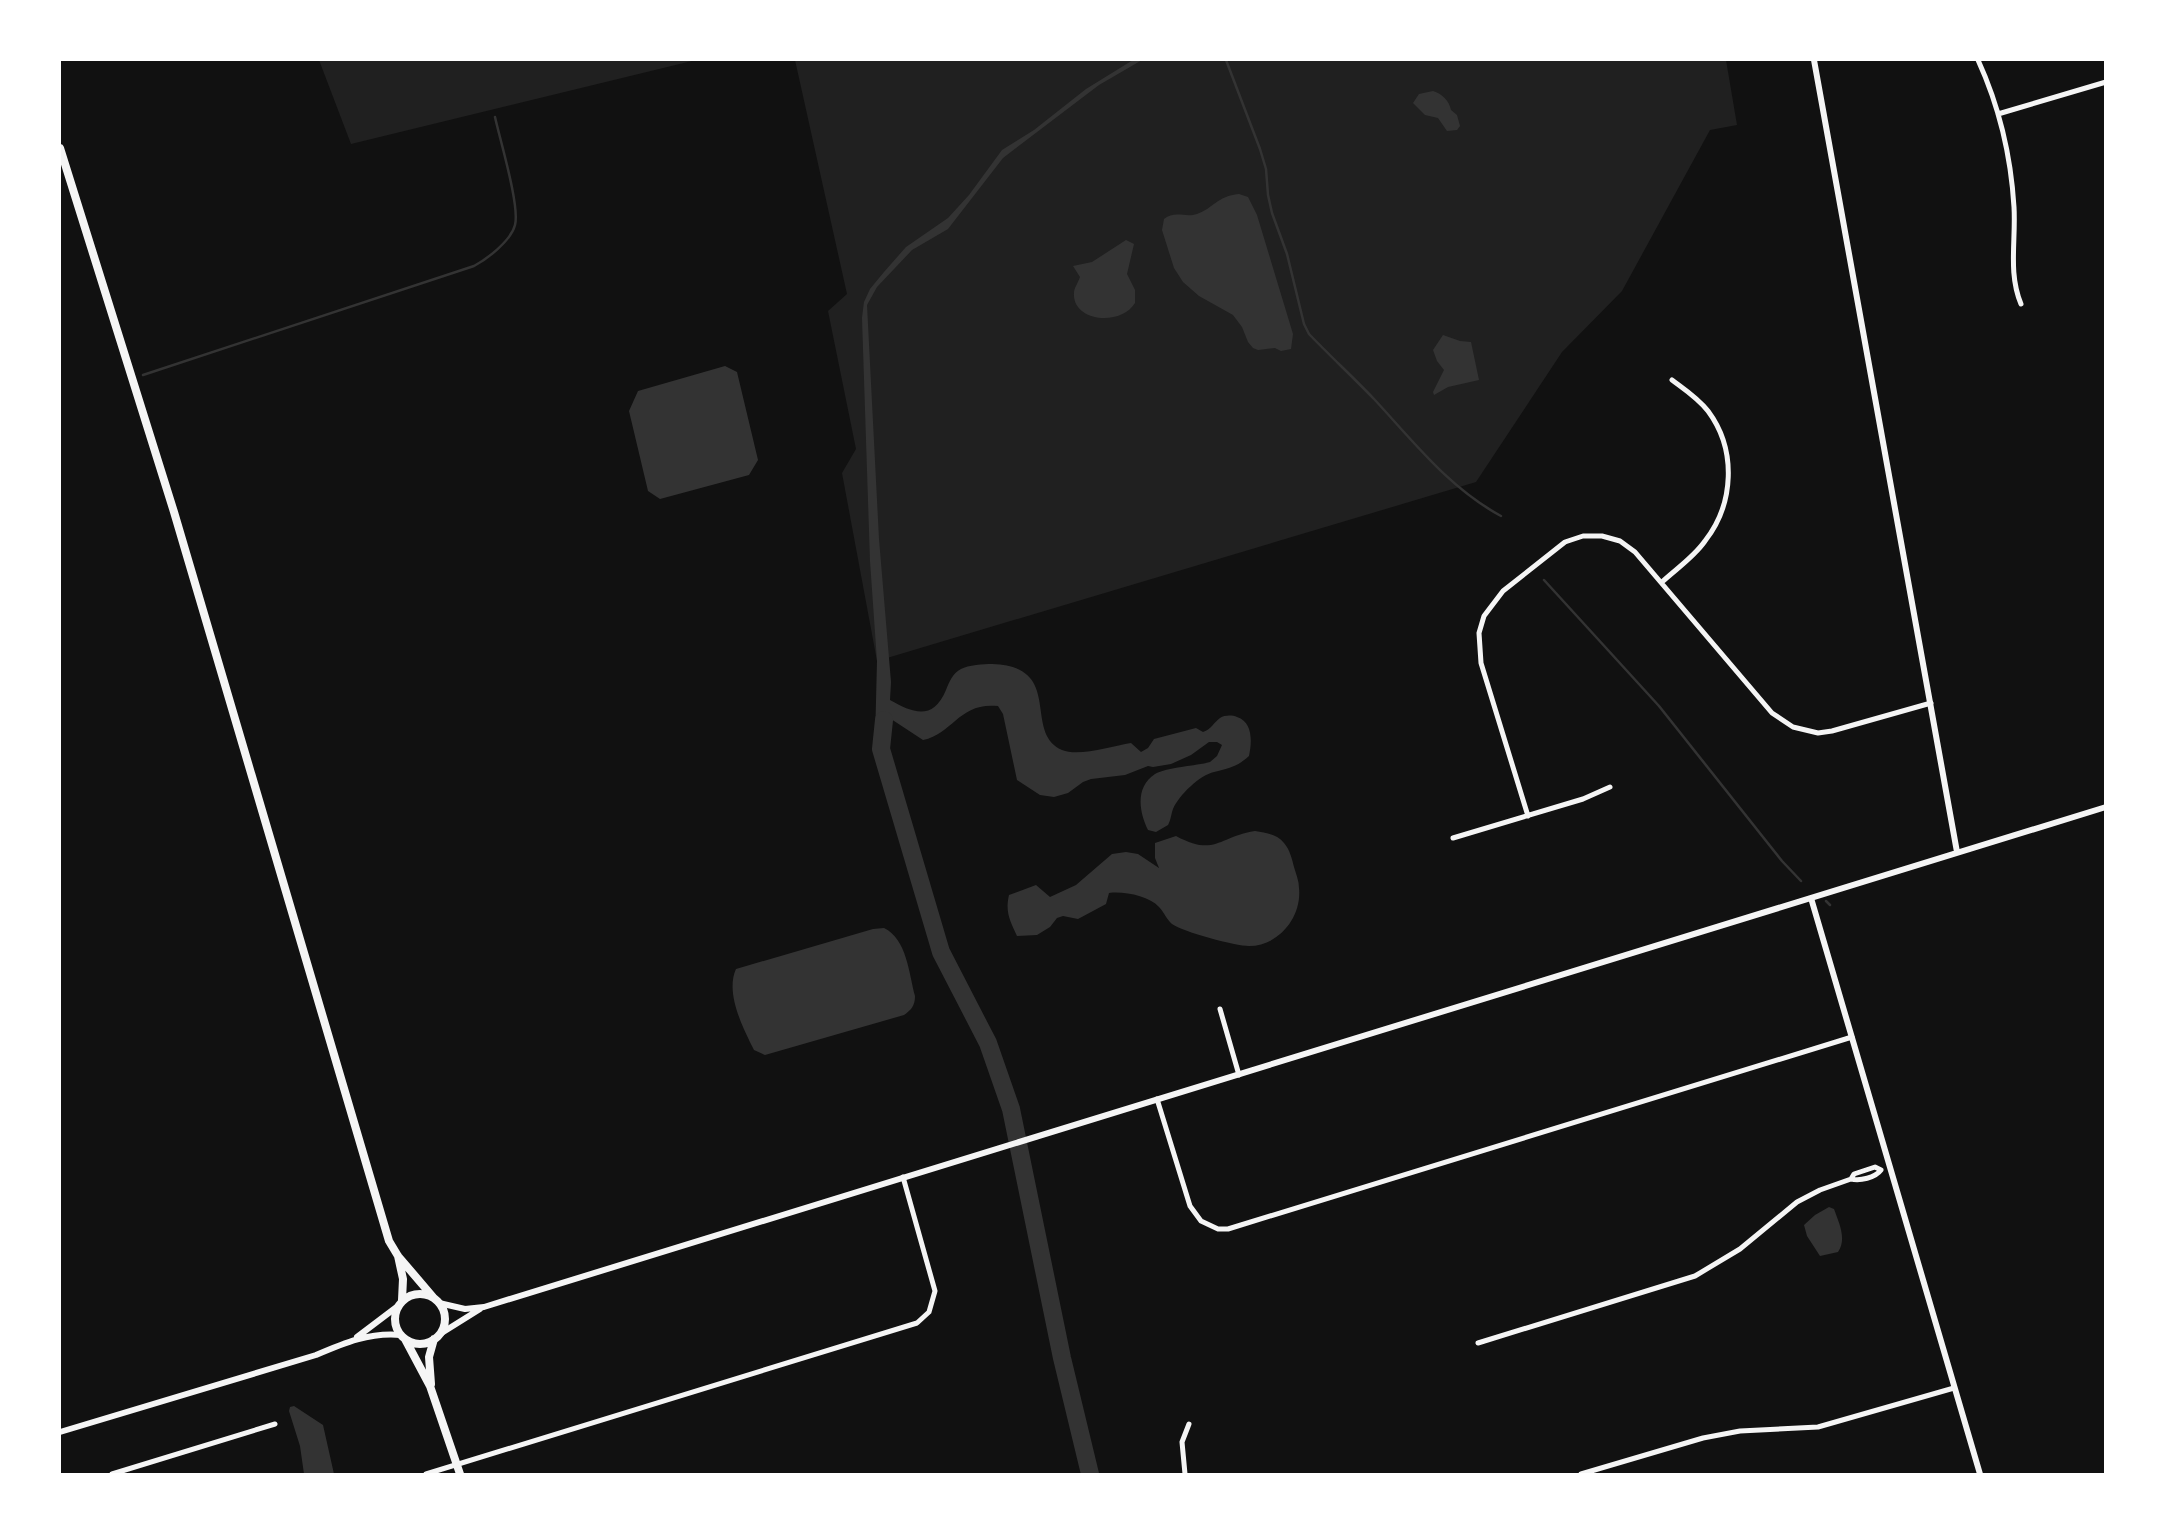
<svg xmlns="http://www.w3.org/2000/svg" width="2165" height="1534" font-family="Quicksand,sans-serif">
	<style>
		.green { fill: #202020 }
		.water { fill: #333 }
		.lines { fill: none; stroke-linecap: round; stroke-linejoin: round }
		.stream { stroke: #333; stroke-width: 2.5 }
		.river { stroke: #333; stroke-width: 18 }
		.minor { stroke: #f5f5f5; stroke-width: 5 }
		.tertiary { stroke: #f5f5f5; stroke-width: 6 }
		.primary { stroke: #f5f5f5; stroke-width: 8 }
	</style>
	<rect width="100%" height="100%" fill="#111"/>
	<!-- green -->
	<path class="green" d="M319 60H696L351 144Z
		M795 60H1726L1737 125 1710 130 1622 291 1562 352 1476 482 877 661 842 473 856 449 828 311 847 294Z"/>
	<!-- water -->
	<path class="water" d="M1133 60H1142L1099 85 1003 158 948 229 912 250 877 287 867 305 879 539 891 682 890 700C913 713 933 721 946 690 949 682 953 673 961 669 968 665 984 664 992 664 1065 666 1022 732 1062 750 1079 757 1112 746 1131 743L1141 752 1148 748 1154 739 1196 728 1203 732C1212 729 1213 723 1220 718 1225 715 1232 715 1237 717 1253 722 1252 742 1249 756 1237 767 1229 768 1214 772 1200 775 1179 795 1173 809 1171 814 1171 820 1168 825L1156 832 1148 830C1139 812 1135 787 1155 774 1167 767 1196 766 1210 762L1217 756 1222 745 1217 742H1209L1191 755 1171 764 1153 767 1148 766 1125 775 1091 779 1083 782 1068 793 1054 797 1040 795 1017 780 1003 714 998 706C959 702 954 733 923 740L888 717 886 743 875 741 877 661 870 561 862 318 864 302 870 289 884 272 906 247 948 218 969 195 1002 150 1034 130 1086 89Z
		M1433 91C1442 94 1449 100 1451 110L1457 115 1460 126 1457 130 1447 131 1438 118 1425 115 1413 103 1419 94Z
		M1239 194 1248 197 1257 215 1293 334 1291 349 1281 351 1275 348 1258 350 1253 348 1248 342 1242 327 1233 315 1199 296 1183 282 1174 268 1162 230 1164 219C1175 210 1185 218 1197 214 1214 208 1217 196 1239 194Z
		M1126 240 1134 244 1127 274 1135 290V303C1120 327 1072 321 1074 293 1074 288 1078 283 1080 277L1073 266 1092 262Z
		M1443 335 1460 341 1471 342 1479 380 1448 387 1434 395 1433 392 1444 370 1437 361 1433 350Z
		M725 366 737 372 758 460 749 475 660 499 648 491 629 411 638 391Z
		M1255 831C1266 833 1277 834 1284 843 1290 850 1292 859 1294 867 1296 874 1299 881 1299 888 1302 917 1279 946 1249 946 1236 946 1183 932 1172 924 1167 920 1164 912 1159 907 1149 896 1124 891 1109 893L1106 904 1078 919 1063 916 1057 918 1050 927 1037 935 1017 936C1010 921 1005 912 1009 895L1036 885 1050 897 1076 885 1112 854 1126 852 1138 854 1159 868 1155 858V843L1176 836C1215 857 1218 837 1255 831Z
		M884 928C907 939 909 974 915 996 915 1006 911 1010 904 1015L765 1055 754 1050C743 1028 725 993 736 969L873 929Z
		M1829 1207 1834 1209C1839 1223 1847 1239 1838 1252L1820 1256 1807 1236 1804 1225 1815 1215Z
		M294 1406 323 1425 334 1474H304L300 1446 289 1411 290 1407Z"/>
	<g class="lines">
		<!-- stream -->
		<path class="stream" d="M1226 60 1260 149 1266 169 1268 195 1272 213 1287 254 1304 324 1309 334C1330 356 1353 377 1374 399 1414 442 1449 488 1501 516
			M143 375 474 266C487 259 511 241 515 225 520 206 500 140 495 117
			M1544 580 1659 706 1782 861 1801 881
			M1826 901 1830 905"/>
		<!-- river -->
		<path class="river" d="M884 720 881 749 941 952 988 1043 1011 1109 1062 1358 1090 1474"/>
		<!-- minor -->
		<path class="minor" d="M1978 60C1999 106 2011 157 2014 207 2016 241 2008 273 2021 304
			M1998 114 2106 82
			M1662 582C1676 569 1694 557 1705 541 1734 504 1737 450 1708 411 1698 398 1684 389 1672 380
			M1528 816 1481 663 1479 633 1484 616 1503 591 1565 542 1583 536H1602L1620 541 1635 552 1772 713 1793 727 1818 733 1832 731 1931 703
			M1453 838 1583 799 1610 787
			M1220 1009 1239 1075
			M1157 1099 1190 1206 1201 1221 1218 1229H1228L1852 1037
			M1478 1343 1695 1276 1740 1249 1797 1202 1820 1190 1851 1179 1854 1174 1875 1167 1881 1170C1875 1178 1860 1181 1851 1179
			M112 1474 275 1424
			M426 1474 917 1323 929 1312 935 1291 903 1177
			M1185 1474 1182 1442 1189 1424
			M1581 1474 1703 1438 1740 1431 1818 1427 1954 1388"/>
		<!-- tertiary -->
		<path class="tertiary" d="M1814 60 1957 852
			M1811 898 1980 1474
			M439 1303 465 1309 484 1307 2106 807
			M440 1334 480 1309
			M357 1337 398 1306
			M60 1432 316 1355C344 1343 370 1332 401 1335"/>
		<!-- primary -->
		<path class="primary" d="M60 148 174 512 389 1241 398 1256 433 1297
			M398 1256 403 1279 402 1300
			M395 1319a25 25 0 1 1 50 0a25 25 0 1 1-50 0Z
			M405 1339 430 1386 460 1474
			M431 1384 429 1357 434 1339"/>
	</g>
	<!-- border -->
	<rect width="2165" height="1534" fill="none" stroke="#ffffff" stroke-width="122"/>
</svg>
